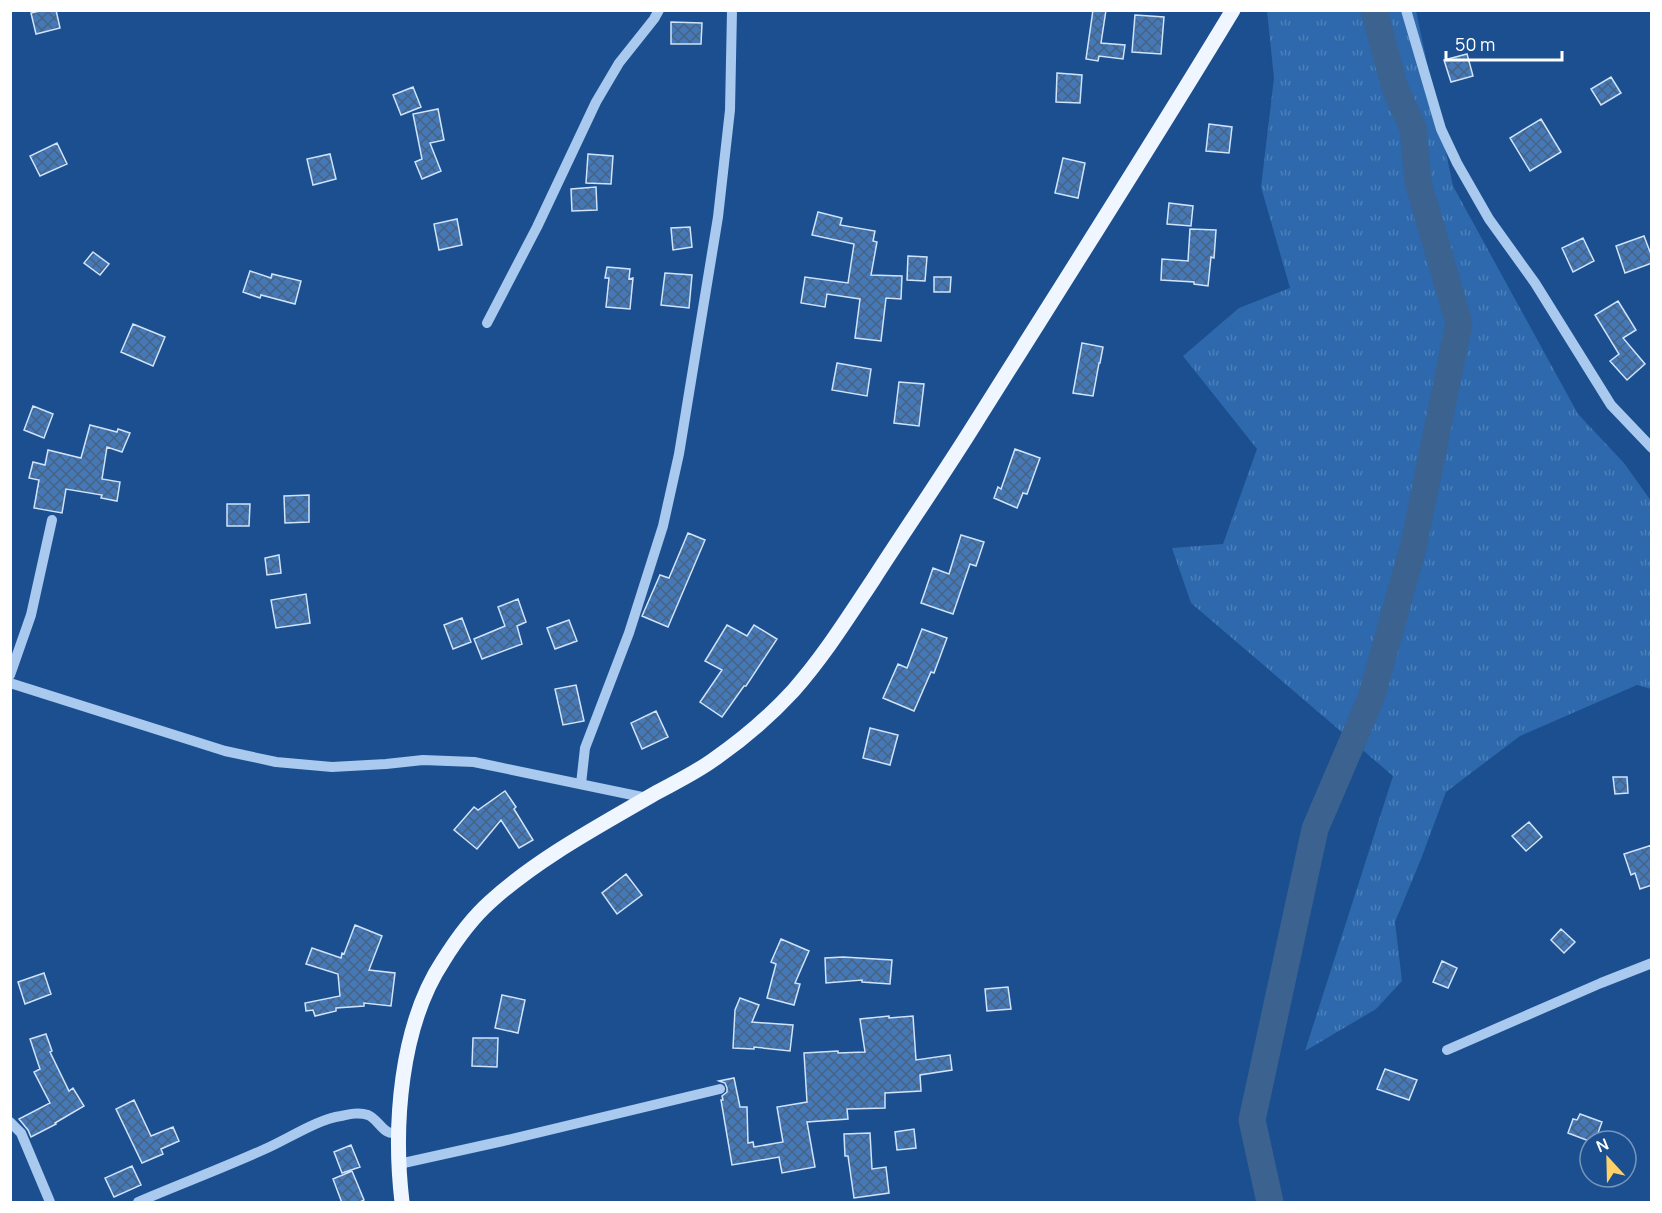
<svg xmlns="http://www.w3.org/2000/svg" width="1662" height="1213" font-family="Manrope,sans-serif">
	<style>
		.grass { fill: url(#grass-tufts) }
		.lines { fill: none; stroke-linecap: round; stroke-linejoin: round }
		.river { stroke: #3c6290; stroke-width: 27 }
		.building { fill: url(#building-cross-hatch); stroke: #cfe3fa; stroke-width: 1.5 }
		.minor { stroke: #a9c9ee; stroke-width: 10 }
		.major { stroke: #f0f6ff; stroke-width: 15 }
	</style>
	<defs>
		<pattern id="grass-tufts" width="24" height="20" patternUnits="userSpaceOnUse" patternTransform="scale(1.5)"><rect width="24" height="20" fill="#2e69ad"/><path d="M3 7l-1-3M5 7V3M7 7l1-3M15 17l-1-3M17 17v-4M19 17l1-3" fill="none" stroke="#4d80b9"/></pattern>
		<pattern id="building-cross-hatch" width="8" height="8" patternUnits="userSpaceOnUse" patternTransform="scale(1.5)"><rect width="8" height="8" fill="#4478b7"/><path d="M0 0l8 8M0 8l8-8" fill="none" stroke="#486282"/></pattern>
	</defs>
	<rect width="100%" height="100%" fill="#1b4f8f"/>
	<!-- grass -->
	<path class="grass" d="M1267 11H1416L1453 186 1578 414 1624 463 1651 501V689L1637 685 1520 736 1446 792 1421 859 1395 922 1402 981 1376 1009 1305 1051 1393 776 1191 603 1172 548 1223 544 1257 449 1183 356 1239 308 1290 288 1261 187 1274 78Z"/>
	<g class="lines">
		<!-- river -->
		<path class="river" d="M1270 1202 1252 1120 1315 829 1371 698 1413 548 1459 323 1418 182 1413 128 1395 88 1374 10"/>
	</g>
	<!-- building -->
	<path class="building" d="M44 10H56L60 28 36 34 31 13Z
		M1093 10H1106L1101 43 1125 45 1123 59 1099 56 1098 61 1086 59Z
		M1135 15 1164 17 1161 54 1132 52Z
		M671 22 702 23 701 44H671Z
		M1467 54 1473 76 1451 82 1444 60Z
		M1057 73 1082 75 1080 103 1056 102Z
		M1611 77 1621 93 1601 105 1591 89Z
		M413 87 421 107 401 115 393 95Z
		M438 109 444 140 430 143 441 171 422 179 415 162 422 159 413 114Z
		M1541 119 1561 152 1530 171 1510 138Z
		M1209 124 1232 127 1229 153 1206 151Z
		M57 143 67 164 40 176 30 156Z
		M330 154 336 179 313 185 307 159Z
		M588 154 613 156 611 184 586 183Z
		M1063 158 1085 163 1078 198 1055 193Z
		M596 187 597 210 572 211 571 189Z
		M1169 203 1193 206 1191 226 1167 224Z
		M818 212 842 218 840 225 875 231 873 241 877 242 871 275 902 276 901 299 886 298 881 341 855 338 860 299 827 294 825 307 801 303 805 277 848 283 854 244 812 235Z
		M457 219 462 245 439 250 434 224Z
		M690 227 692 247 673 250 671 228Z
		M1190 229 1216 230 1214 258 1211 257 1208 286 1194 284V282L1161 280 1162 259 1188 261Z
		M1644 236 1652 257V263L1625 273 1616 246Z
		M1583 238 1594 261 1573 272 1562 248Z
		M93 252 109 264 100 275 84 263Z
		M908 256 927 257 925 281 907 280Z
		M607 267 630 269 629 279 633 278 630 309 606 307 609 278H605Z
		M250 271 271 278 272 274 301 281 295 304 261 295 260 298 243 292Z
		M665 273 692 275 689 308 661 305Z
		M934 277H951L950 292H934Z
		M1618 301 1636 330 1623 338 1645 364 1627 380 1610 361 1619 354 1595 315Z
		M133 324 165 337 153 366 121 352Z
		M1082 343 1103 347 1100 363H1099L1093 396 1073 393Z
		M837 363 871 369 867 396 832 390Z
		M899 382 924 384 919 426 894 423Z
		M33 406 53 414 44 438 24 430Z
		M90 425 117 432 118 429 130 433 122 452 107 447 102 479 120 482 117 501 101 498 102 495 66 489 62 513 34 508 39 480 29 478 33 462 45 465 48 450 81 458Z
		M1015 449 1040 458 1027 494 1023 493 1017 508 994 498 998 487 1001 489Z
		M309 495V522L285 523 284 496Z
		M227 504H250L249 526H227Z
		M688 533 705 540 668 627 642 616 660 575 669 578Z
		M961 535 984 542 976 566 970 564 953 614 921 603 933 568 949 574Z
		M279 555 281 573 267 575 265 558Z
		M306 594 310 623 276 628 271 600Z
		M518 599 526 622 517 626 522 644 482 659 474 639 505 626 498 607Z
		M462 618 471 642 453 649 444 625Z
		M569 620 577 641 555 649 547 628Z
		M727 625 747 636 754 625 777 639 746 686H744L722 717 700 702 722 670 705 661Z
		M922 629 947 638 934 673 931 672 914 711 883 698 898 664 907 668Z
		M576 685 584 721 563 725 555 689Z
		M656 711 668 737 642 749 631 723Z
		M870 728 898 735 890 765 863 758Z
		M1613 777H1627L1628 793 1615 794Z
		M505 791 516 807 514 809 533 840 519 848 501 820 477 849 454 830 474 807 478 810Z
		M1529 822 1542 837 1526 851 1512 836Z
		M1652 845V885L1640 889 1635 873 1631 875 1624 854Z
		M626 874 642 895 617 914 602 893Z
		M355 925 382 936 369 970 395 973 391 1006 364 1003V1006L336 1008V1011L315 1016 313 1010 306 1011 305 1003 340 996 338 974 306 964 312 948 341 958 342 953 344 954Z
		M1561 929 1575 942 1564 953 1551 940Z
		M781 939 809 951 795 983 800 984 794 1005 767 998 776 964 771 962Z
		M843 957 892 960 890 984 862 982V980L826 983 825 958Z
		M1442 961 1457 968 1448 988 1433 982Z
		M44 973 51 994 25 1004 18 982Z
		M1008 987 1011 1009 987 1011 985 989Z
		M502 995 525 1000 518 1033 495 1028Z
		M740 998 759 1005 752 1022 793 1025 790 1051 754 1047V1049L733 1048 735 1010Z
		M889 1016V1018L913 1016 916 1060 950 1055 952 1070 920 1075 921 1091 885 1093V1108L847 1109 848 1119 807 1122 815 1167 782 1173 779 1157 732 1165 721 1100H723L722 1096 727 1092V1088L725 1083 719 1081 734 1078 740 1107H747L748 1143 753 1142 754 1147 783 1142 777 1107 807 1102 804 1053 838 1051V1053L865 1052 860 1019Z
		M46 1034 52 1051 50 1052 69 1091 73 1088 84 1106 55 1123 56 1124 31 1137 28 1130 19 1119 50 1103 34 1072 40 1069 30 1039Z
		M473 1038H498L497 1067 472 1066Z
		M1385 1069 1417 1080 1409 1100 1377 1089Z
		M134 1100 151 1136 173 1127 179 1141 161 1149 163 1154 142 1163 116 1109Z
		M1580 1114 1602 1122 1595 1141H1589L1568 1133 1573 1119 1577 1120Z
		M914 1129 916 1148 897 1150 895 1132Z
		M870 1133 872 1169 886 1167 889 1193 854 1198 848 1156H845L844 1134Z
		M351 1145 360 1167 342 1173 334 1152Z
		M132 1166 141 1185 114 1197 105 1178Z
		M352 1171 364 1200 358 1203H342L333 1179Z"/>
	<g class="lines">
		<!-- minor -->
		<path class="minor" d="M1406 10 1441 129 1457 163 1489 219 1535 283 1611 405 1652 448
			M487 323 537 227 596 102 619 63 654 19 659 10
			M10 675 31 615 52 520
			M10 683 225 751 276 762 332 767 386 764 423 760 474 762 647 798
			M581 784 585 748 629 633 663 526 679 454 718 217 730 110 732 10
			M1447 1050 1601 983 1652 963
			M10 1122 21 1133 50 1202
			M399 1164 503 1141 720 1089
			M138 1202C180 1184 223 1168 265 1149 288 1139 318 1119 341 1116 350 1114 359 1112 368 1115 380 1120 383 1137 398 1132"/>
		<!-- major -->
		<path class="major" d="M402 1202C393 1126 400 1026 443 961 456 940 471 919 490 902 537 859 599 826 654 794 674 783 695 773 713 760 742 740 770 716 793 691 824 656 847 619 873 580 907 527 943 475 976 422 1062 285 1149 149 1233 10"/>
	</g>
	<!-- border -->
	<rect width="1662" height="1213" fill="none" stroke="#ffffff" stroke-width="24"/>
	<!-- north arrow -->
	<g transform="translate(1608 1159) rotate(338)"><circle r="28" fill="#1b4f8f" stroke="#7695bc" stroke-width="1.5"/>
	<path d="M0-4.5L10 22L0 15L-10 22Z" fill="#ffd166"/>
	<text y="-9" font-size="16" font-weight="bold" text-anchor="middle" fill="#ffffff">N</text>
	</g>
	<!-- scale -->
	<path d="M1446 51v9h116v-9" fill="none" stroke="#ffffff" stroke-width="3"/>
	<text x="1455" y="51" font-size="18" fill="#ffffff" stroke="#1b4f8f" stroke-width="4.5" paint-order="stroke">50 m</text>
</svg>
